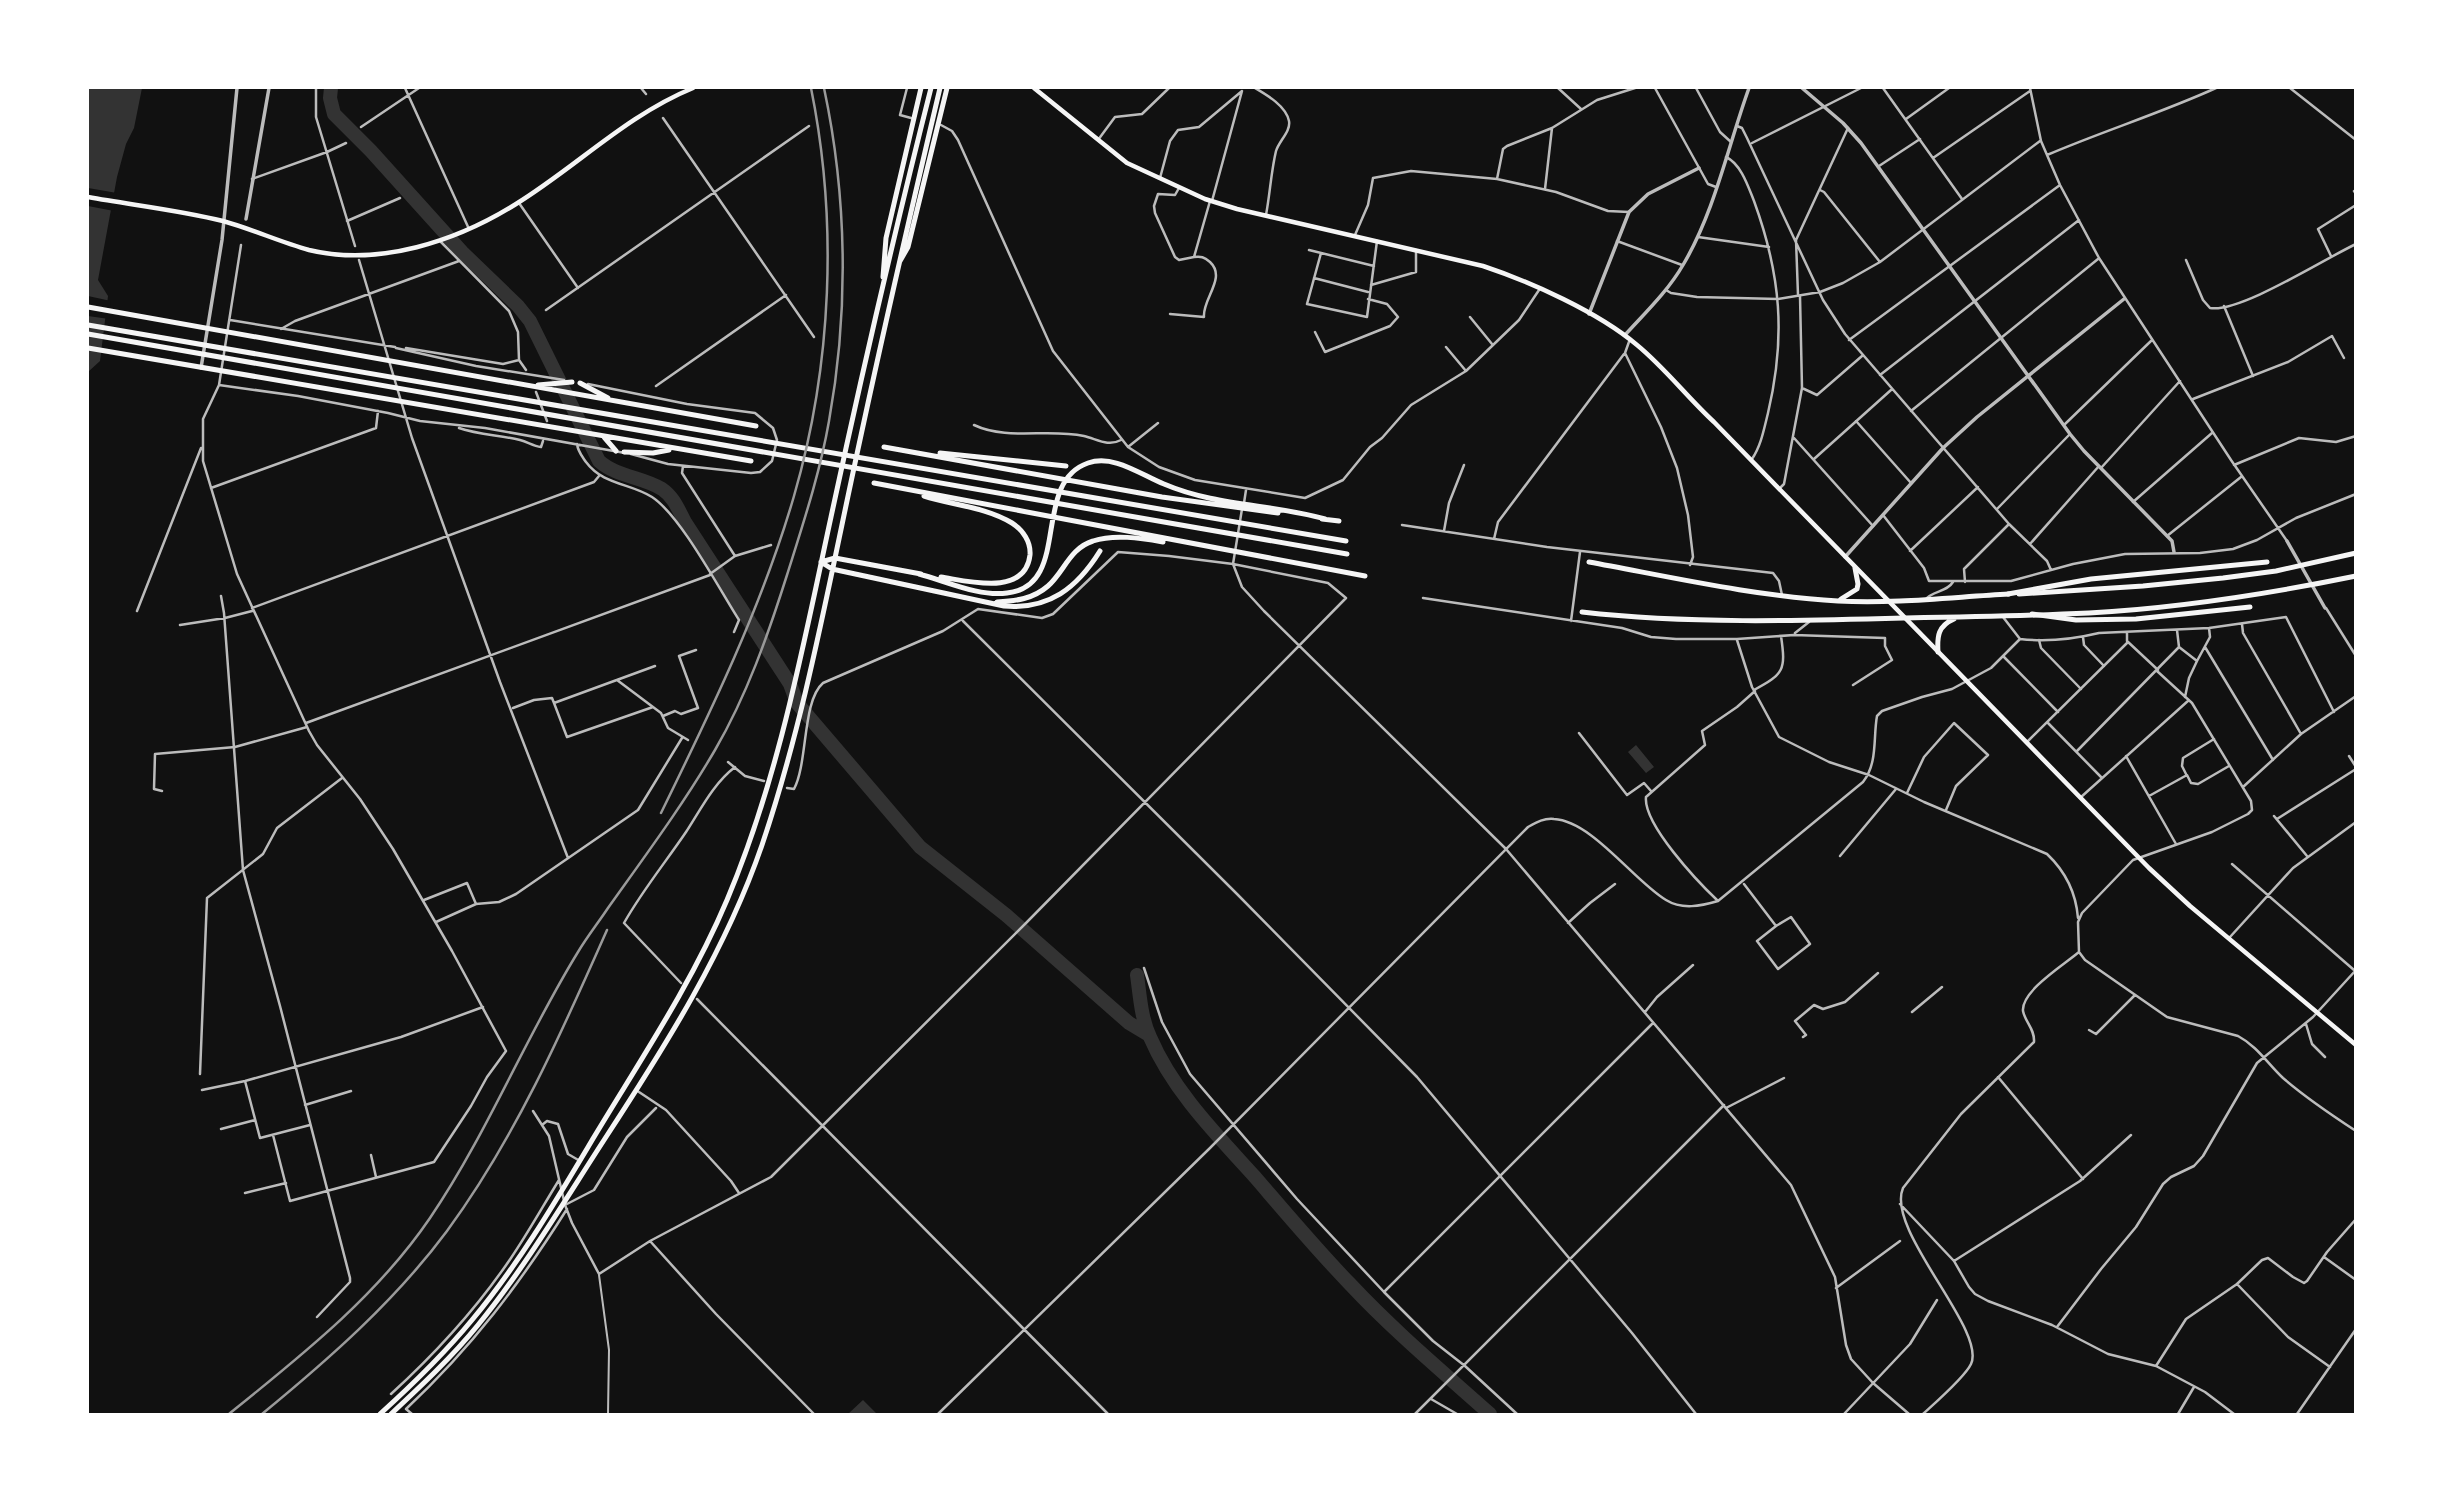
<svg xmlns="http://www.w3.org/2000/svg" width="2443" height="1502" font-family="'DejaVu Sans',sans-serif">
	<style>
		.water { fill: #333 }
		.pier { fill: #111 }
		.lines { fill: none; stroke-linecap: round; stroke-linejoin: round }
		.river { stroke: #333; stroke-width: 14 }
		.service { stroke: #bcbcbc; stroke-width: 2 }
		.pedestrian { stroke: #bcbcbc; stroke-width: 2.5 }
		.minor { stroke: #bcbcbc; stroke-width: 2.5 }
		.tertiary { stroke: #bcbcbc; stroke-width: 3.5 }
		.primary { stroke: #f5f5f5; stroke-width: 4.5 }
		.trunk { stroke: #f5f5f5; stroke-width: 5 }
		.motorway { stroke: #f5f5f5; stroke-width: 5 }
		.rail { stroke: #9a9a9a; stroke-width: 2.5 }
	</style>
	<rect width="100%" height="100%" fill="#111"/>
	<!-- water -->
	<path class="water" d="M88 88H142L134 128 126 144 117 177 98 280 108 296 100 361 88 372Z
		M1636 745 1654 767 1646 773 1628 752Z
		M863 1400 877 1414H848Z"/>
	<!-- pier -->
	<path class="pier" d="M88 188 117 193 114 211 88 206Z
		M88 296 111 301 109 319 88 316Z"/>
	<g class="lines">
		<!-- river -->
		<path class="river" d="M331 88 330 98 334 114 371 151 462 252 518 306 530 321 599 461C617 477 643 477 662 489 674 497 679 511 685 522L790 684 797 703 920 847 1006 915 1129 1023 1149 1035
			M1137 975C1140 996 1141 1018 1150 1037 1173 1091 1217 1135 1255 1177 1286 1213 1317 1250 1350 1284 1394 1331 1443 1372 1490 1414"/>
		<!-- service -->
		<path class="service" d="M599 1275 609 1350 608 1414"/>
		<!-- pedestrian -->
		<path class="pedestrian" d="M1840 856 1896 789"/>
		<!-- minor -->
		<path class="minor" d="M316 88V117L355 246
			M405 88 469 229
			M641 88 646 94
			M907 88 900 115 911 118
			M1255 88C1267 95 1286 106 1289 121 1291 131 1279 141 1276 151 1271 172 1270 194 1266 215
			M1558 88 1581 109
			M1655 88 1708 184 1716 187
			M1696 88 1720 132 1731 142
			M1883 88 1962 199
			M2030 88 2041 141 2047 155 2060 185 2099 258 2231 460 2287 541
			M2290 88 2356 140
			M663 118 814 337
			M1906 119 1949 88
			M941 125 952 131 958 140 1053 351 1128 447 1159 467 1195 480 1305 498 1343 480 1370 447 1382 438 1411 405 1466 371 1519 320 1539 290
			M1737 126 1742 128 1747 138 1823 300 1845 334 2009 524 2047 561 2051 570
			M361 127 419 88
			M1098 140 1115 117 1142 114 1169 88
			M1752 143 1861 88
			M2047 155C2103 131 2161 113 2216 88
			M1726 157C1741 164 1748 186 1754 201 1781 275 1786 337 1768 413 1764 429 1761 446 1752 459
			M1933 158 2030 91
			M1879 166 1920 139
			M1160 178 1170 141 1178 130 1199 127 1242 91 1212 201
			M252 179 327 152 346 143
			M1497 179 1503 149 1507 146 1552 128 1597 100 1635 88
			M1179 188 1175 195 1158 194 1154 206 1155 213 1175 257 1179 260 1194 257
			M1545 189 1552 128
			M1820 190 1824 192 1880 262
			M2354 191 2356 194
			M519 203 578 288
			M347 221 400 198
			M1355 235 1368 205 1373 178 1411 171 1497 179 1556 192 1608 211 1629 212
			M1698 237 1769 247
			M1617 241 1682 265
			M441 242 509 311 518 332 519 360 526 370
			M241 245 219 385 203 419V461L237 574 309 731 317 745 360 799 393 849 452 951 506 1051 487 1077 471 1106 434 1162 290 1201 273 1135
			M1309 250 1374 266
			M1321 253 1307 304 1367 317 1377 241
			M2331 256 2318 229 2356 205
			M359 260 412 438 500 682 568 858
			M2186 260 2203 300 2210 308C2240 313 2324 259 2356 244
			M1314 278 1368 292
			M1371 285 1416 272V250
			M1666 290 1671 293 1697 297 1778 299 1820 292 1843 283 1880 262 2040 141
			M1798 295 1796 240 1848 128
			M2224 306 2253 376
			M546 310 809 126
			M1170 314 1204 317C1202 299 1227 278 1210 262 1204 257 1201 256 1194 257L1210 201
			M1470 317 1492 344
			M230 320 395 347
			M281 329 295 321 459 261
			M1315 332 1325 352 1390 326 1398 317 1387 304 1368 299
			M1630 339 1625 353 1661 427 1677 468 1688 515 1693 557 1690 565
			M1849 340 2060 185
			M1446 347 1466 371
			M396 348 476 366 564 380
			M406 348 503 364 519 360
			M1880 375 2079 220
			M588 384 687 404 755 413 773 428 777 440 772 461 760 472 751 473 668 464 631 454
			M219 385 298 396 388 413 420 421 485 428 625 453
			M656 386 786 295
			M1802 388 1817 395 1862 356
			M536 392 547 421
			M2193 399 2288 362 2332 336 2344 358
			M1911 411 2098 259
			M1856 421 1911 483
			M974 425C1008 441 1047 428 1084 436 1097 439 1108 447 1121 440
			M2064 425 2152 340
			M459 428C479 435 500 435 520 440 528 442 533 446 541 447L543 441
			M1794 438 1873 526
			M577 444C578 452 582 456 586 462 603 485 630 483 652 497 681 516 719 589 739 620L734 632
			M1128 447 1158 423
			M1814 459 1891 390
			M2234 465 2299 438 2336 442 2356 436
			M683 466 682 473 735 556
			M2101 468 2180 381
			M211 488 376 428 378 411
			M1779 489 1784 484 1802 388 1800 296
			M2133 502 2212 433
			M1244 503 1246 490
			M1242 509 1233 564 1242 587 1264 611 1506 849 1791 1185 1835 1277 1846 1345 1851 1359 1873 1383 1909 1414
			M1997 509 2070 434
			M1883 515 1924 568 1929 581H2011L2073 564 2125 554 2200 553 2233 549 2257 540 2296 518 2356 494
			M1402 525 1547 547 1773 573 1779 581 1782 595
			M1444 531 1449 503 1464 465
			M2167 536 2241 477
			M1494 539 1498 522 1624 354
			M2030 544 2099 466
			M1910 551 1978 487
			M710 574 735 556 771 545
			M1965 582 1964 569 2009 524
			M221 596 224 613 243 870 280 1006 350 1278V1282L317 1317
			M1423 598 1622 628 1651 637 1676 639H1737L1794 635 1885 638V646L1892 660 1853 685
			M1925 600C1933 590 1946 593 1953 582
			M252 608 594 482 599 476
			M2326 608 2356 656
			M137 611 201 448
			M2003 617 2020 639
			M963 621 1238 895 1417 1077 1632 1333 1696 1414
			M1571 621 1580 552
			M2242 624 2243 633 2301 734
			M180 625 225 618 252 611
			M2177 630 2179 647 2197 661 2189 678 2185 697
			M2127 632V641L2158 670
			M1795 633 1809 622
			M2083 637 2084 645 2104 666
			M1737 640 1752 687 1779 737 1829 762 1869 775 1924 802 2047 854C2066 872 2076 893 2078 918
			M2039 640 2041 648 2081 689
			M2205 647 2273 760
			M2004 657 2058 712
			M2197 661 2210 637 2209 628
			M617 680 661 713 668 728 688 740
			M1754 690C1784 674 1786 670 1781 636
			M554 703 567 737 653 707
			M513 708 534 700 552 698 554 703 655 666
			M663 716 675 711 681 714 698 708 679 656 696 650
			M306 723 710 575
			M2048 723 2102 778
			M1579 733 1627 795 1644 783 1651 791
			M2027 742 2128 642
			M2077 751 2179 647
			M2126 756 2176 844
			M2349 756 2356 767
			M728 762 745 776 764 781
			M2186 774 2182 766 2183 758 2214 739
			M2243 787 2301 734 2356 696
			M162 791 154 789 155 754 235 747 307 727
			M1907 793 1924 757 1954 723 1988 755 1956 786 1946 810
			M2149 796 2187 775 2191 783 2198 784 2229 766
			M2080 798 2189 700
			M2274 816 2307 856
			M2277 819 2356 769
			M2232 864 2354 970
			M1744 884 1776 926 1791 917 1810 944 1778 969 1757 941 1776 926
			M424 900 467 883 476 904
			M1717 900C1698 882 1643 824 1646 797L1705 745 1702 731 1737 707 1755 691
			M436 922 476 904 499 902 516 894 638 810 682 738
			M1568 923 1590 903 1615 884
			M2230 937 2293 868 2356 822
			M2079 952 2085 960 2167 1017 2238 1036C2257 1046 2268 1064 2283 1078 2306 1098 2330 1114 2356 1131
			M1144 968 1162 1022 1190 1074 1297 1199 1384 1292 1433 1341 1465 1366 1517 1414
			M681 983 624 923C642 891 665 863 686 832 701 809 713 784 735 767
			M697 999 1108 1414
			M1645 1012 1657 997 1693 965
			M1912 1012 1942 987
			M2306 1024 2312 1044 2325 1057
			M2089 1030 2096 1034 2135 995
			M1803 1037 1806 1035 1795 1021 1814 1005 1823 1009 1845 1002 1878 973
			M200 1074 207 898 263 854 277 828 342 778
			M1998 1077 2083 1179
			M245 1081 260 1138 310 1125
			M202 1090 245 1081 401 1037 483 1007
			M636 1090 666 1110 731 1181 739 1193
			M305 1105 351 1091
			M1726 1108 1784 1078
			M533 1111 549 1136 565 1205 572 1223 599 1274 650 1241 771 1177 1027 922 1346 598 1328 583 1233 564 1169 556 1118 552 1053 614 1042 618 978 609 943 631 823 683C802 701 808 763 794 789L787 788
			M542 1125 547 1121 558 1124 568 1154 580 1161
			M221 1129 255 1120
			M371 1155 376 1177
			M245 1193 286 1183
			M1900 1204 1954 1261 1969 1287 1975 1294 1988 1301 2052 1325 2108 1354 2156 1366 2205 1392 2234 1414
			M565 1205 594 1190 627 1137 656 1108
			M650 1241 716 1314 814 1414
			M2324 1257 2356 1280
			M1954 1261 2080 1181 2131 1135
			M2237 1284 2288 1337 2330 1367
			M1836 1288 1900 1241
			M1384 1292 1653 1023
			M2057 1327 2101 1269 2136 1227 2163 1184 2171 1177 2194 1166 2203 1156 2257 1063 2313 1017 2356 970
			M2156 1366 2186 1319 2237 1284 2262 1260 2268 1258 2293 1277 2304 1283 2307 1281 2327 1252 2356 1219
			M391 1394C436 1353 477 1308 511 1258 528 1233 543 1206 559 1180
			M1431 1399 1457 1414
			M412 1414 406 1409C472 1347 519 1285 567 1209
			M938 1414 1210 1148 1528 827C1537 822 1544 818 1554 819 1592 821 1634 881 1666 900 1682 910 1701 906 1718 901L1863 782C1878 763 1873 738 1877 716L1882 711 1922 697 1952 689 1991 668 2020 639C2045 642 2074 639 2099 633L2209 628 2286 617 2334 712
			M1415 1414 1724 1105
			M1844 1414 1910 1344 1937 1300
			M1923 1414C1935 1403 1965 1377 1971 1364 1987 1330 1885 1230 1903 1188L1961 1114 2034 1042C2035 1029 2025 1022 2023 1011 2021 991 2065 964 2079 952L2078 922 2082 913 2133 860 2212 832 2248 814 2252 810 2251 801 2192 703 2157 671
			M2178 1414 2194 1387
			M2297 1414 2356 1329"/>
		<!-- tertiary -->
		<path class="tertiary" d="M1802 88 1843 123 1861 143 2070 434 2084 451 2172 541 2174 552
			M246 219 269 88
			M1589 314 1629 212 1648 194 1699 168
			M1625 335C1645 313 1668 291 1683 265 1715 211 1728 146 1749 88
			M201 368 222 240 237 88
			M2287 541 2325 608
			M1845 557 1943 448 1977 417 2124 299"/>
		<!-- primary -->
		<path class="primary" d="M1034 88 1127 163 1205 199 1237 209 1483 266C1531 282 1598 312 1637 345 1665 368 1687 397 1714 422L2149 868 2190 906 2356 1045
			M88 197C132 205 179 210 223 221 252 229 280 242 309 250 379 267 457 241 516 204 576 167 627 115 693 88"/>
		<!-- trunk -->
		<path class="trunk" d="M900 261 908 247 947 88
			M883 277 886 238 921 88
			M88 307 756 426
			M88 348 751 461
			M580 383 608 398
			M538 385 572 382
			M604 437 616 451
			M884 447 1162 497 1278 513
			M624 452 653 453 669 450
			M940 453 1066 466
			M874 483 1365 576
			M924 496C952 505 986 507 1012 523 1023 530 1031 542 1030 555 1025 597 968 581 941 577
			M1322 519 1339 521
			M821 562 835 558 921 574
			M821 562 832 569 1004 606C1049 610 1077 588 1100 551
			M1589 562C1671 577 1754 596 1838 601 1895 604 1953 597 2009 594
			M919 574C946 581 979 597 1007 593 1073 586 1030 483 1088 463 1114 454 1141 475 1164 484 1215 506 1272 504 1325 519
			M2019 594 2143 586 2223 578 2276 571 2356 553
			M1841 599 1857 589 1858 584 1855 568
			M997 602C1016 601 1033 599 1048 586 1064 572 1070 548 1093 541 1114 534 1140 538 1163 542
			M1582 612C1688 624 1797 621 1904 618 1965 617 2027 616 2089 613 2178 608 2268 594 2356 576
			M1938 652C1937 636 1938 626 1954 619
			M380 1414C412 1385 444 1354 472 1320 519 1264 557 1199 594 1137 641 1059 692 983 727 900 779 777 803 646 831 517 862 373 895 230 931 88
			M391 1414C421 1386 452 1357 478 1325 526 1266 565 1200 606 1137 666 1045 726 950 762 845 802 727 825 604 851 482 879 350 909 219 940 88"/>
		<!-- motorway -->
		<path class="motorway" d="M88 325 1346 541
			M88 334 1347 554
			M2008 594 2091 579 2267 562
			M2032 614 2076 620 2136 619 2250 607"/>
		<!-- rail -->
		<path class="rail" d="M661 813C711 711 762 606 794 496 832 365 838 221 811 88
			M229 1414C302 1355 377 1296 430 1218 487 1134 525 1038 578 952 587 937 598 923 608 908 645 856 683 805 715 750 747 695 768 635 787 575 803 524 820 473 829 421 849 311 847 196 824 88
			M262 1414C329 1359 395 1301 447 1231 515 1138 561 1034 607 930"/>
	</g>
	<!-- border -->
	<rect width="2443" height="1502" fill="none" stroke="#ffffff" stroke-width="178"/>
</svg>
